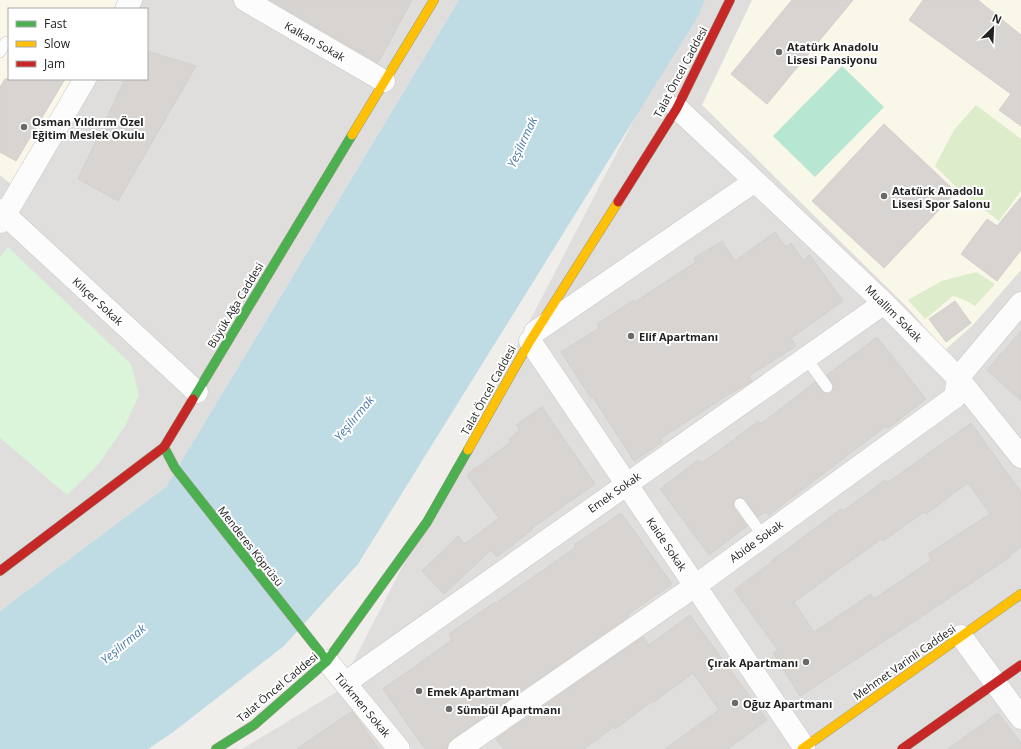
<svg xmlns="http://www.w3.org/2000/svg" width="1021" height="749" font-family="'Open Sans',sans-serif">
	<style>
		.residential { fill: #dfdedc; fill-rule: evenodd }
		.education { fill: #f8f7e8 }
		.grass { fill: #ddeccb }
		.park { fill: #daf5da }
		.pitch { fill: #b7e6d2 }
		.water { fill: #bfdbe3 }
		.building { fill: #d7d4d2; stroke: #d3d0cc; fill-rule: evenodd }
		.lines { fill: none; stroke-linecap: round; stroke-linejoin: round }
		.lane-casing { stroke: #c9c8c7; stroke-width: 12 }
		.street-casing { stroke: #c9c8c7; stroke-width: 23 }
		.fast-casing { stroke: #999a82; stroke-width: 10 }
		.slow-casing { stroke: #999a82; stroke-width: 10 }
		.jam-casing { stroke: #999a82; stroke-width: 10 }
		.lane { stroke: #fdfcfc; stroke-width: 11 }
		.street { stroke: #fdfcfc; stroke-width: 22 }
		.fast { stroke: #4caf50; stroke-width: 9 }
		.slow { stroke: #ffc107; stroke-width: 9 }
		.jam { stroke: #c62828; stroke-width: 9 }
		.poi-dot { fill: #6a6968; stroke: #fff; stroke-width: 1.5 }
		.labels { text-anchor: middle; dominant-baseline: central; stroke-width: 4; stroke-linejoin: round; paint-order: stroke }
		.street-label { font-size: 11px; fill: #222; stroke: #fff }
		.poi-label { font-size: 11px; font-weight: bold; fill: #222; stroke: #fff; text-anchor: start }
		.water-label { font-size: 12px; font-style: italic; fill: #4a7aab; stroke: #fff }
	</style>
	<rect width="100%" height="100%" fill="#f0eeeb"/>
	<!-- residential -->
	<path class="residential" d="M0 0H459L166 487 0 611ZM9 9H147V79H9Z
		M696 0H1021V749H242L338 691Z"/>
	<!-- education -->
	<path class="education" d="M0 0H122L117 9H9V79H77L13 186 0 175Z
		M752 0H1021V270L973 325 945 350 908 308 702 105Z"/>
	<!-- grass -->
	<path class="grass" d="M976 105 1021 139V191L999 221 961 192 935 166 954 130Z
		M976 272 995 284 975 306 965 300 953 296 925 319 908 300 942 281Z"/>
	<!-- park -->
	<path class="park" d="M8 247 131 364 139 395 125 426 98 465 67 495 0 438V257Z"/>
	<!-- pitch -->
	<path class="pitch" d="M842 66 884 107 815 177 773 136Z"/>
	<!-- water -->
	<path class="water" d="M459 0H705L697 18 358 564 284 646 172 733 148 749H0V611L166 487Z"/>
	<!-- building -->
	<path class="building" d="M270 0H412L378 63Z
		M792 0H853L767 104 731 74Z
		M923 0H978L1021 35V126L999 110 1011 94 909 20Z
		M147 51 196 66 118 201 78 179 125 79H147Z
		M5 79H65L16 161 0 152V87Z
		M884 124 956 192 884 268 812 201Z
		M1021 197V250L997 281 961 254 987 219 997 226Z
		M775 232 786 247 791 243 803 260 810 255 843 301 791 338 796 346 749 376 752 381 723 398 660 439 662 442 634 461 593 397 591 398 561 352 599 328 597 324 634 300 635 302 696 262 694 258 722 241 735 261Z
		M955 301 971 323 946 342 929 319Z
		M1021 331V401L987 370Z
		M877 337 926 399 888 428 886 426 769 515 766 512 758 517 745 500 740 497 736 499 733 504 734 508 747 526 709 555 660 489 698 460 701 463 724 447 758 421 761 424 815 382 824 393H831L833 390 834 386 827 375Z
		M542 407 595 484 532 528 533 529 497 557 491 550 444 594 422 571 458 536 465 544 499 518 467 476 469 473 511 442 509 439 520 430 516 425Z
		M971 423 1021 492V547L1009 556 1010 557 915 621 800 696 773 653 778 650 734 590 772 562 771 561 841 509 843 511 885 480 887 483ZM968 483 990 514 928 554 932 560 874 599 871 594 814 632 794 602 881 539 883 541 924 512 926 514Z
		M621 513 672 584 627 615 628 617 452 739 448 743 447 749H425L383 689 452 640 449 634 495 602 496 603 576 547 574 545Z
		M690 615 767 720 728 749H665L719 710 693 673 654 702 653 701 615 729 614 727 584 749H504L496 739 643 637 649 645Z
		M352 711 379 749H297Z
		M998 713 1021 743V749H948Z"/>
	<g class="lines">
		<!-- lane casing -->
		<g class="lane-casing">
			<path id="lane" d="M0 52 6 42
				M806 358 827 387
				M740 504 763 536"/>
		</g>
		<!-- street casing -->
		<g class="street-casing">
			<path id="street" d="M245 0 384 81
				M126 9 131 0
				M677 108 755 181
				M0 210 197 392
				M0 222 5 215 85 79
				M535 332 755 181 884 303 958 378 1021 457
				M530 341 804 747
				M961 636 1021 718
				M327 661 399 749
				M345 683 884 303
				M459 749 695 586 955 397 958 378 1021 303"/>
		</g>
		<!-- fast casing -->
		<g class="fast-casing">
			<path id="fast" d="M193 399 352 135
				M164 447 175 468 327 661
				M216 749 254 725 327 661 427 522 468 450"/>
		</g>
		<!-- slow casing -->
		<g class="slow-casing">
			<path id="slow" d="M352 135 434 0
				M468 450 530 341 618 202
				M802 749 1021 594"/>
		</g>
		<!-- jam casing -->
		<g class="jam-casing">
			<path id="jam" d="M618 202 677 108 730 0
				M0 571 164 447 193 399
				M902 749 1021 665"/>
		</g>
		<!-- lane -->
		<use href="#lane" class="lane"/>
		<!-- street -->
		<use href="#street" class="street"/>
		<!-- fast -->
		<use href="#fast" class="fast"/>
		<!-- slow -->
		<use href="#slow" class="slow"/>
		<!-- jam -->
		<use href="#jam" class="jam"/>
	</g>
	<!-- markers -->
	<g class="poi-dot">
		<circle cx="779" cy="52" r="4"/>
		<circle cx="24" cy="127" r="4"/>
		<circle cx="884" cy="196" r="4"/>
		<circle cx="631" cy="336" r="4"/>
		<circle cx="806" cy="662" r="4"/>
		<circle cx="419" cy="691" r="4"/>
		<circle cx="735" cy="703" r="4"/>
		<circle cx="449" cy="709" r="4"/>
	</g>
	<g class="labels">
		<!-- street labels -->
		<g class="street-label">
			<text transform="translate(315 41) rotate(30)">Kalkan Sokak</text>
			<text transform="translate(680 72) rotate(-62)">Talat Öncel Caddesi</text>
			<text transform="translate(98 301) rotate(43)">Kılıçer Sokak</text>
			<text transform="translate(235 305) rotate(-59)">Büyük Ağa Caddesi</text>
			<text transform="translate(894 313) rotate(45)">Muallim Sokak</text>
			<text transform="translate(488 390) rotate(-61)">Talat Öncel Caddesi</text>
			<text transform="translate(614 492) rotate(-35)">Emek Sokak</text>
			<text transform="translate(756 541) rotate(-36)">Abide Sokak</text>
			<text transform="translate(667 544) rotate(56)">Kaide Sokak</text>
			<text transform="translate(251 546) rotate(52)">Menderes Köprüsü</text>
			<text transform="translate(904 662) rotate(-35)">Mehmet Varinli Caddesi</text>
			<text transform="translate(277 687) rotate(-40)">Talat Öncel Caddesi</text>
			<text transform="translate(363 705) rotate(50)">Türkmen Sokak</text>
		</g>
		<!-- poi labels -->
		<g class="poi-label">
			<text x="787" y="46">Atatürk Anadolu<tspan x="787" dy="13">Lisesi Pansiyonu</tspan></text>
			<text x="32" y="121">Osman Yıldırım Özel<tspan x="32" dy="13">Eğitim Meslek Okulu</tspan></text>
			<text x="892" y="190">Atatürk Anadolu<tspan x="892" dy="13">Lisesi Spor Salonu</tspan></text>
			<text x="639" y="336">Elif Apartmanı</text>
			<text x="798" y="662" text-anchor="end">Çırak Apartmanı</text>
			<text x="427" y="691">Emek Apartmanı</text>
			<text x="743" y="703">Oğuz Apartmanı</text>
			<text x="457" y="709">Sümbül Apartmanı</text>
		</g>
		<!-- water labels -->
		<g class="water-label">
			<text transform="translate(522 142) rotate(-65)">Yeşilırmak</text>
			<text transform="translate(354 418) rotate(-50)">Yeşilırmak</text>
			<text transform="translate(123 644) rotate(-40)">Yeşilırmak</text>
		</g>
	</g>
	<!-- legend -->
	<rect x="8" y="8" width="140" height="72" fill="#ffffff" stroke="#a7a7a7"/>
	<rect x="16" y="21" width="20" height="6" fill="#4caf50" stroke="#a7a7a7"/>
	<text x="44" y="28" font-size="12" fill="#222222">Fast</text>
	<rect x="16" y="41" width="20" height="6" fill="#ffc107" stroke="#a7a7a7"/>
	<text x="44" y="48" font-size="12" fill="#222222">Slow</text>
	<rect x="16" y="61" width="20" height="6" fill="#c62828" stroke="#a7a7a7"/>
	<text x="44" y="68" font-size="12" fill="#222222">Jam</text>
	<!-- north arrow -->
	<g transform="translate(993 28) rotate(24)" stroke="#ffffff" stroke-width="3" paint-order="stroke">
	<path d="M0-3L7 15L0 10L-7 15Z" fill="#222222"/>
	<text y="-6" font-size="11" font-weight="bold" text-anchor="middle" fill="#222222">N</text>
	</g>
</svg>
